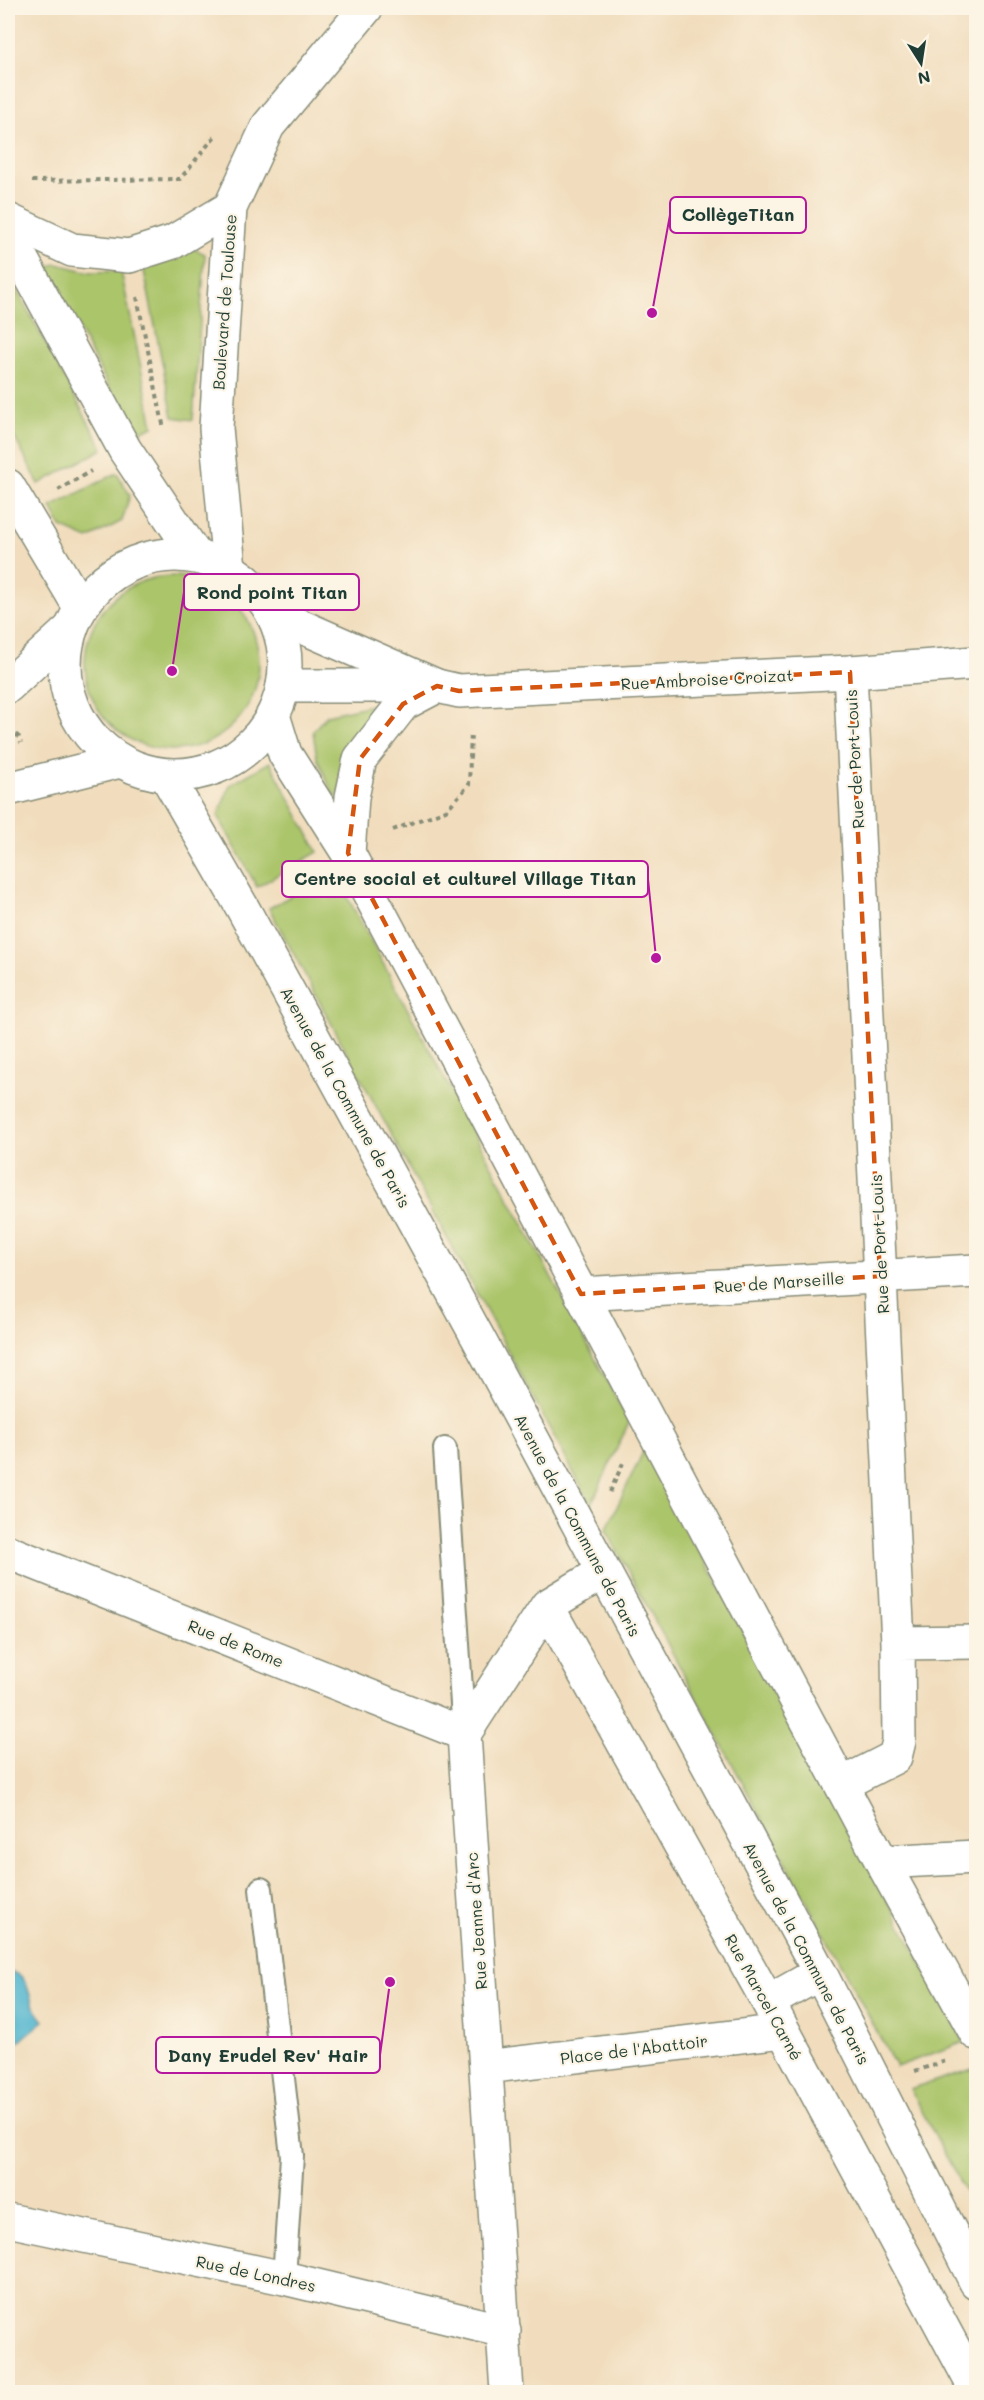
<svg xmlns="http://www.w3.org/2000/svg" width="984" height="2400" font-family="Mali,sans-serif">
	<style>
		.green { fill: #abc56b; stroke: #658150; stroke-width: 1.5 }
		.water { fill: #51b5cf; stroke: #387982; stroke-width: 1.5 }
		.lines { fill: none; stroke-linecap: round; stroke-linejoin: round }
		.service-casing { stroke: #888d78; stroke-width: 26 }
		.minor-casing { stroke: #888d78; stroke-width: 36 }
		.tertiary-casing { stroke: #888d78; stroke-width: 36 }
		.secondary-casing { stroke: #888d78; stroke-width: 36 }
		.primary-casing { stroke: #888d78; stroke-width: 36 }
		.path { stroke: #888d78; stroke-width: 4; stroke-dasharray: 4.5 4.5; stroke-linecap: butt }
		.service { stroke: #fff; stroke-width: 22 }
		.minor { stroke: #fff; stroke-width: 33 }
		.tertiary { stroke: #fff; stroke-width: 33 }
		.secondary { stroke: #fff; stroke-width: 33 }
		.primary { stroke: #fff; stroke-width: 33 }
		.marked { fill: none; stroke: #d45610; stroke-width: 4.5; stroke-dasharray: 12 8; stroke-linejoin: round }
		.labels { text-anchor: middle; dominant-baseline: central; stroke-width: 4.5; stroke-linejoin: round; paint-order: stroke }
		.street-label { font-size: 16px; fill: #1f3d34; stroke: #fcf5e5 }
		.leader { fill: none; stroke: #b5179e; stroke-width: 2 }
		.callout-dot { fill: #b5179e; stroke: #fcf5e5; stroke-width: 2 }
		.callout { fill: #fcf5e5; stroke: #b5179e; stroke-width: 2 }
		.callout-label { font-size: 18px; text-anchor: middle; font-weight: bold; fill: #1f3d34 }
	</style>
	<rect width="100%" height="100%" fill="#fcf5e5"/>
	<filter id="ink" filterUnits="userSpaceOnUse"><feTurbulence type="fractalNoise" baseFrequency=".0167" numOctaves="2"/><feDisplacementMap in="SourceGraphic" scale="12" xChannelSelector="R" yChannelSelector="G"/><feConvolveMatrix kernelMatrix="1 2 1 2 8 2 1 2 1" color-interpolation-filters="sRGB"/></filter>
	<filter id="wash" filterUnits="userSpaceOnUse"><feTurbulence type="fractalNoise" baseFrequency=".008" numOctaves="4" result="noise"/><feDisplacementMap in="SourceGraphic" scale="24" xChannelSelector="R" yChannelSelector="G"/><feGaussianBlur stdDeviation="1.35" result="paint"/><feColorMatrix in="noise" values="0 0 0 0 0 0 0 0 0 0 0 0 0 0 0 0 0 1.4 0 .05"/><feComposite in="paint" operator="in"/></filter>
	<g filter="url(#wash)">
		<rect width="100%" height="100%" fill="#f1ddbd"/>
		<!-- green -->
		<path class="green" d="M187 246 205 254 193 420 173 417 143 266Z
			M57 264 90 272 121 271 153 426 134 435 46 267Z
			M8 274 103 449 39 484 8 425Z
			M117 473 130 495 122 521 88 539 61 527 51 507Z
			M85 663a87 87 0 1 1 174 0a87 87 0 1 1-174 0Z
			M389 701 335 799 317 758 313 731 327 715Z
			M270 762 318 852 257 887 218 816 230 785Z
			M334 872 629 1422 591 1505 269 908Z
			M645 1448 964 2042 896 2067 606 1530Z
			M976 2068V2212L910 2089Z"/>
		<!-- water -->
		<path class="water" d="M8 1972C29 1974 26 1988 33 2004 35 2010 40 2016 44 2021L16 2044 8 2034Z"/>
	</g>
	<g filter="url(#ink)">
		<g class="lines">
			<!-- service casing -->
			<g class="service-casing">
				<path id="service" d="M445 1449 464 1734
					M261 1889 292 2156 284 2278"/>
			</g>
			<!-- minor casing -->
			<g class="minor-casing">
				<path id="minor" d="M8 220 72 250 129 256 173 242 230 208
					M229 568 216 428 230 208 268 126 366 8
					M581 1294 976 1271
					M8 1552 464 1734
					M547 1606 768 2002 976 2390
					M898 1643 976 1642
					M464 1734 507 2392
					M464 1734 547 1606 603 1572
					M842 1784 895 1757 899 1741 898 1643 850 672
					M882 1862 976 1857
					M768 2002 820 1973
					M486 2067 783 2031
					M8 2220 284 2278 504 2331"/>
			</g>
			<!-- tertiary casing -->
			<g class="tertiary-casing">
				<path id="tertiary" d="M273 614 437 686 459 691 850 672 976 663
					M283 686H426"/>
			</g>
			<!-- secondary casing -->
			<g class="secondary-casing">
				<path id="secondary" d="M8 686 69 630
					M8 789 120 761"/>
			</g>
			<!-- primary casing -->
			<g class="primary-casing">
				<path id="primary" d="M8 234 125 450 196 556
					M8 486 80 607
					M65 665a110 110 0 1 1 220 0a110 110 0 1 1-220 0Z
					M273 715 285 754 348 853 882 1862 976 2033
					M166 775 242 907 477 1336 820 1973 976 2282
					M348 853 352 797 360 759 403 704 437 686"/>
			</g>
			<!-- path -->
			<path class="path" d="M32 181 180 179 216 135
				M137 297 164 429
				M58 490 91 471
				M9 729 19 737 21 743
				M393 830 446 810 469 785 471 732
				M610 1492 623 1463
				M915 2071 946 2061"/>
			<!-- service -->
			<use href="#service" class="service"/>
			<!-- minor -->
			<use href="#minor" class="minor"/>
			<!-- tertiary -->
			<use href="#tertiary" class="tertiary"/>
			<!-- secondary -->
			<use href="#secondary" class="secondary"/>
			<!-- primary -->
			<use href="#primary" class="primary"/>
		</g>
	</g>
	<!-- marked area -->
	<path class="marked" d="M850 672 880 1276 581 1294 348 853 360 759 403 704 437 686 459 691Z"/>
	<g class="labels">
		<!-- street labels -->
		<g class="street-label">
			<text transform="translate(224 302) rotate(-86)">Boulevard de Toulouse</text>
			<text transform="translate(707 679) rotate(-3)">Rue Ambroise Croizat</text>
			<text transform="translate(854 759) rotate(-93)">Rue de Port-Louis</text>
			<text transform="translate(346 1097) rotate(61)">Avenue de la Commune de Paris</text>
			<text transform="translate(879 1244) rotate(-93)">Rue de Port-Louis</text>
			<text transform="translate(779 1282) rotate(-4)">Rue de Marseille</text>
			<text transform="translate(578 1525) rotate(62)">Avenue de la Commune de Paris</text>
			<text transform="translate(236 1643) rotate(22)">Rue de Rome</text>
			<text transform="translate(476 1921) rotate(-94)">Rue Jeanne d'Arc</text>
			<text transform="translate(807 1953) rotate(62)">Avenue de la Commune de Paris</text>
			<text transform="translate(764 1997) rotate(61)">Rue Marcel Carné</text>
			<text transform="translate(634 2049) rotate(-7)">Place de l'Abattoir</text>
			<text transform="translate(256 2273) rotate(12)">Rue de Londres</text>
		</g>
	</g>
	<!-- callouts -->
	<path class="leader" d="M652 313L670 215M172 671L184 592M656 958L648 879M390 1982L380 2055"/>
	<g class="callout-dot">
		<circle cx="652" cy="313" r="6"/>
		<circle cx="172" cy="671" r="6"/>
		<circle cx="656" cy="958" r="6"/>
		<circle cx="390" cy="1982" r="6"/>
	</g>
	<g class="callout">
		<rect x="670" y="197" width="136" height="36" rx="6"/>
		<rect x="184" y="574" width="175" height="36" rx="6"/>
		<rect x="282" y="861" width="366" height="36" rx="6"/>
		<rect x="156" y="2037" width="224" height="36" rx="6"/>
	</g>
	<g class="callout-label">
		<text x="738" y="221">CollègeTitan</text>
		<text x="272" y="599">Rond point Titan</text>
		<text x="465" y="885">Centre social et culturel Village Titan</text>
		<text x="268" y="2062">Dany Erudel Rev' Hair</text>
	</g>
	<!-- margin -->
	<rect width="984" height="2400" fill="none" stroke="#fcf5e5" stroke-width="30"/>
	<!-- north arrow -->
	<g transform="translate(921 63) rotate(168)" stroke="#fcf5e5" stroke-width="4.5" paint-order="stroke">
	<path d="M0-4.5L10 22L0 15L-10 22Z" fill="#1f3d34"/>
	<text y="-9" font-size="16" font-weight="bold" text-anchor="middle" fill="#1f3d34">N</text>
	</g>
</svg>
